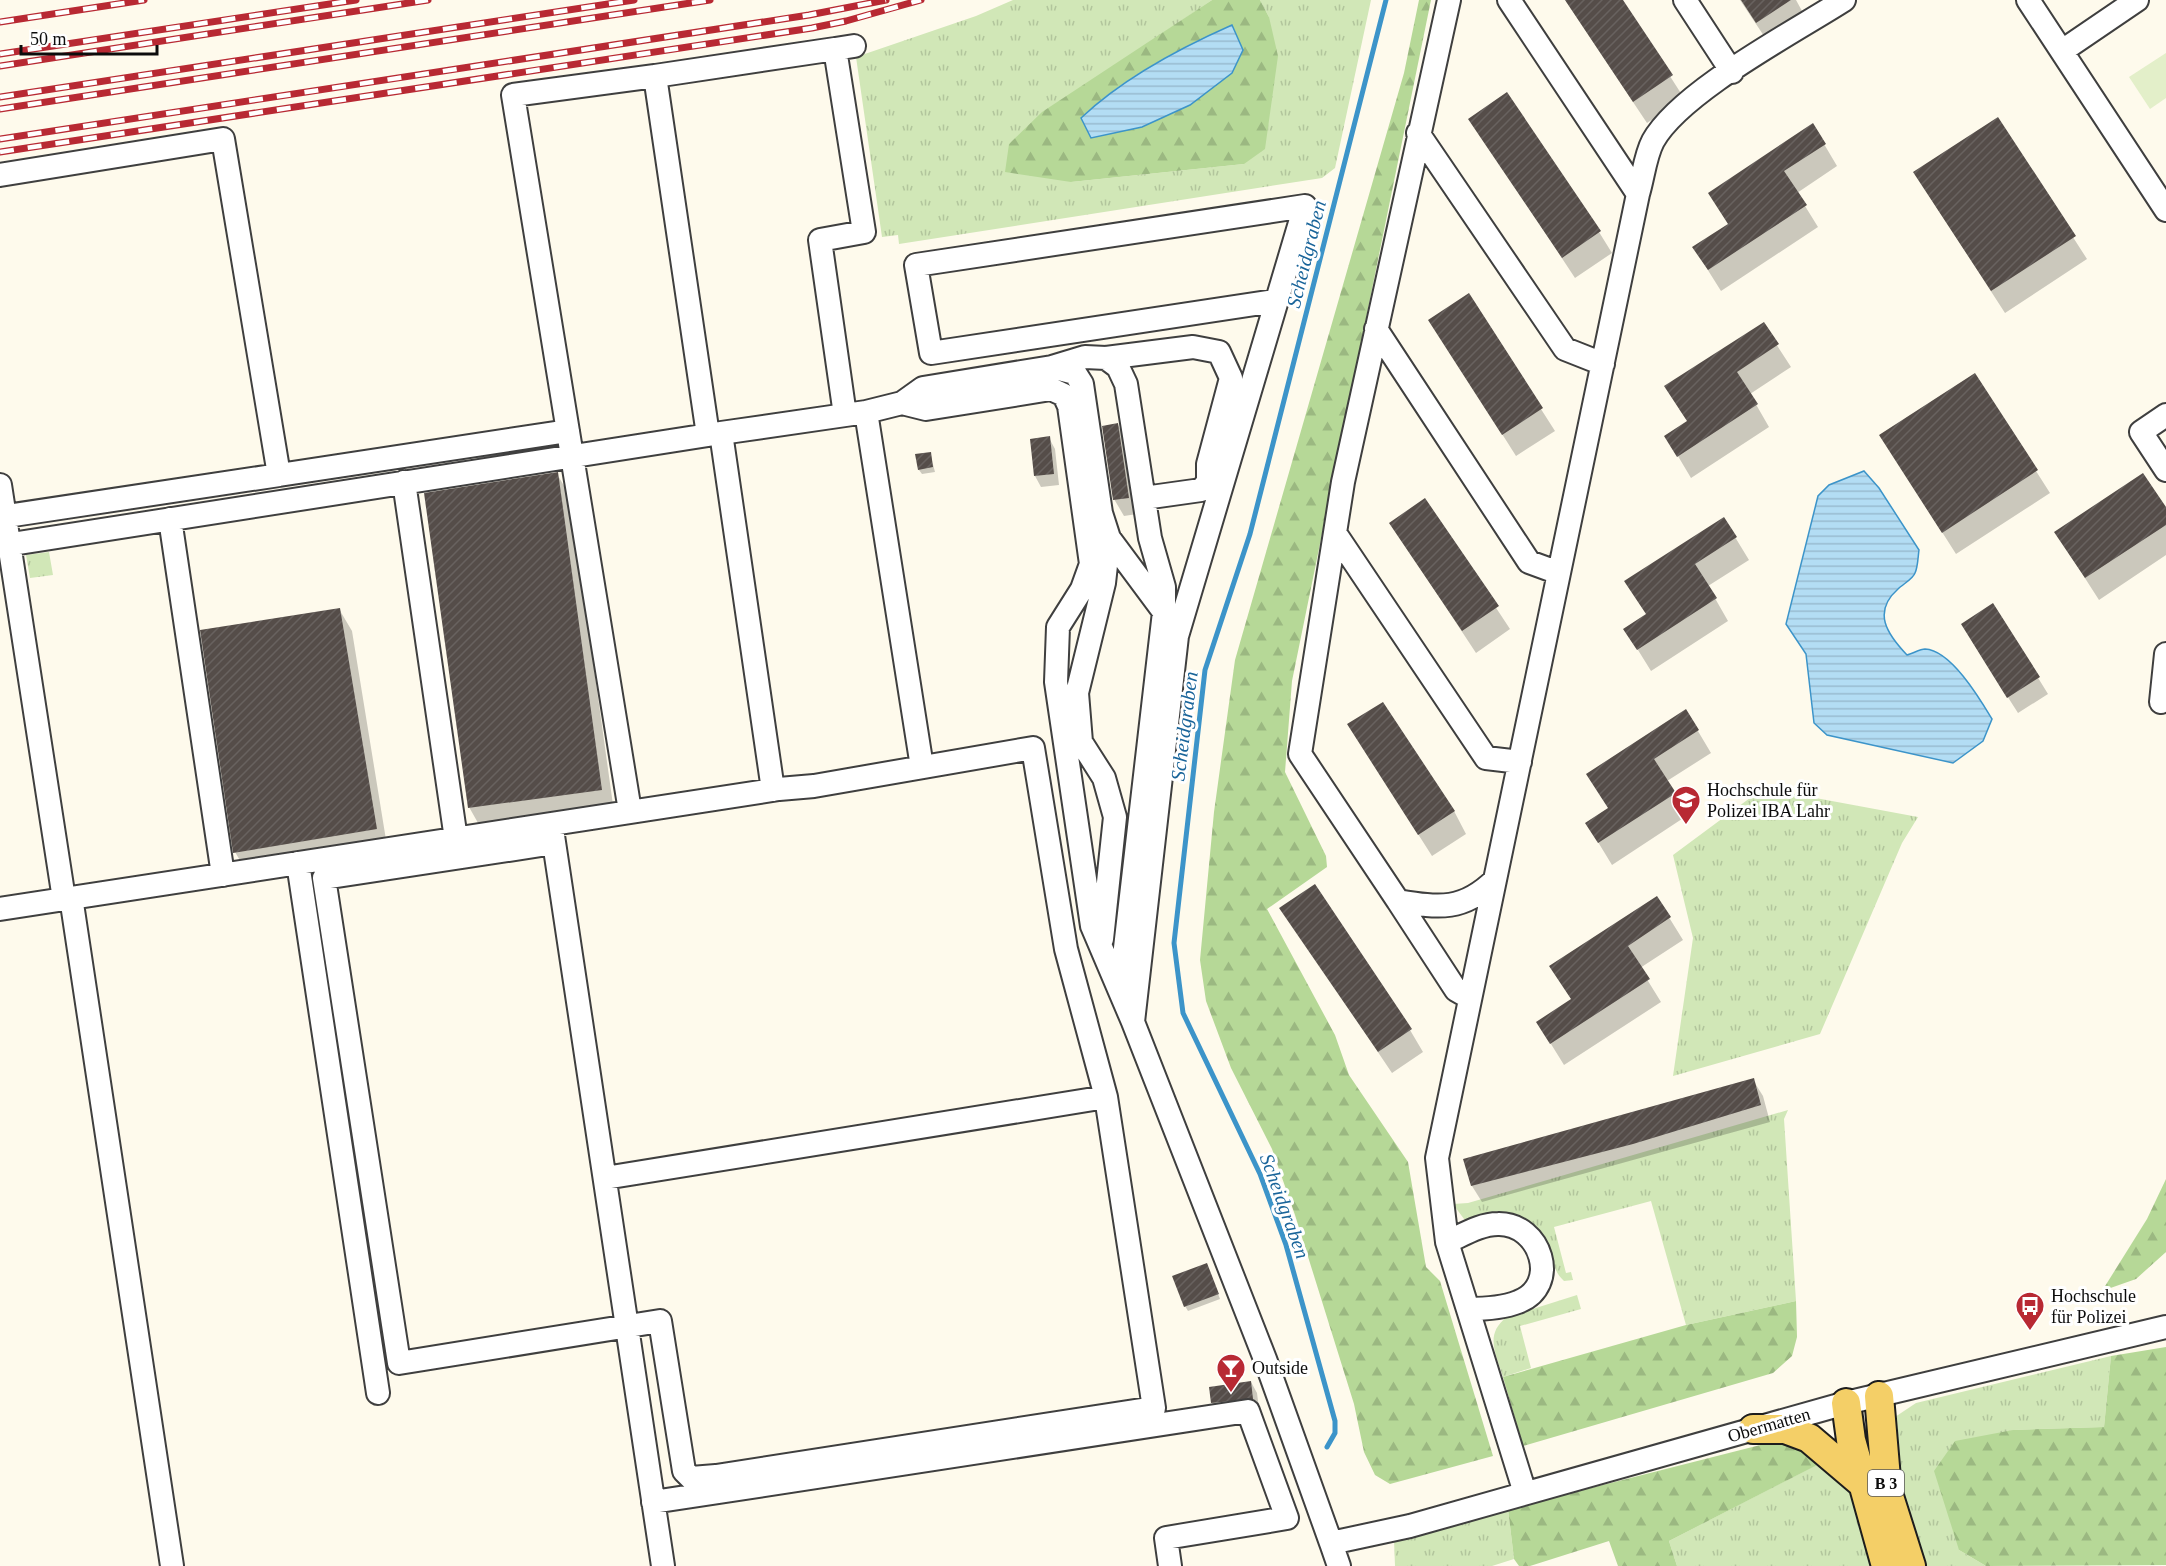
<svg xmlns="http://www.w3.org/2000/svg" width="2166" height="1566" font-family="Georgia,serif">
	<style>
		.grass { fill: url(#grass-tufts) }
		.forest { fill: url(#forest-firs); fill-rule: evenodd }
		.pitch { fill: #e3efc9 }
		.water { fill: url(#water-rules); stroke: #3c94c9; stroke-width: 1.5 }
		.shadow { fill: #0003 }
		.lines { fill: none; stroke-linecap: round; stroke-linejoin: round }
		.stream { stroke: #3c94c9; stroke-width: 5 }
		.building { fill: url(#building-hatch) }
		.minor-casing { stroke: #3f3f3f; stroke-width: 26 }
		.major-casing { stroke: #1d1d1d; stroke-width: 32 }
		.minor { stroke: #fff; stroke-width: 22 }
		.major { stroke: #f4cf67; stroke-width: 28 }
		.rail-casing { stroke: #b82933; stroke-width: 7 }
		.rail { stroke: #fff; stroke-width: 4.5; stroke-dasharray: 14; stroke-linecap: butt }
		.labels { text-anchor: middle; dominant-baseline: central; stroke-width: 6; stroke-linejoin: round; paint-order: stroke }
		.shield { fill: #fff; stroke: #555; stroke-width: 1.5 }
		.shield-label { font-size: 16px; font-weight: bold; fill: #0c0c0c }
		.poi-label { font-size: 18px; fill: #0c0c0c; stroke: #fff; text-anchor: start }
		.street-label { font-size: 18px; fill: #0c0c0c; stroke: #fff }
		.water-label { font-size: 20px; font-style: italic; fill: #1a659a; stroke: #fff }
	</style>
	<defs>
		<pattern id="grass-tufts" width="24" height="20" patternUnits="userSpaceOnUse" patternTransform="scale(1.5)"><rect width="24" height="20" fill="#d1e7b7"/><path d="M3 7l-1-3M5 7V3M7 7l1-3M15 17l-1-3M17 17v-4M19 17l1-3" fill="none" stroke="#b2c59c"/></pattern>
		<pattern id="forest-firs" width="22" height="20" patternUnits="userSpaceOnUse" patternTransform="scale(1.5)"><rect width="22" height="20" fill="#b6d897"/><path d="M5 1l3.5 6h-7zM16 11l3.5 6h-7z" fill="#9bb881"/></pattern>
		<pattern id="water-rules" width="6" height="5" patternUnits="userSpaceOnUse" patternTransform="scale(1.5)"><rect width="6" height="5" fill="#b3ddf4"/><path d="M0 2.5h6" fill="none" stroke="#99bcd0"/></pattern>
		<pattern id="building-hatch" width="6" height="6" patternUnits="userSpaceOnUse" patternTransform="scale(1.5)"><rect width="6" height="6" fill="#554d49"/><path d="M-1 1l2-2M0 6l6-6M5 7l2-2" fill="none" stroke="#68625f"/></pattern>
	</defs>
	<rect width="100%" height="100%" fill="#fefaec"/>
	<!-- grass -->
	<path class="grass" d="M1013 0H1212L1092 81 1071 182 1244 164 1269 17 1260 0H1371L1335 168 1322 178 899 244 898 235 882 237 856 57 976 16Z
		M49 552 53 575 30 578 26 555Z
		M1794 794 1918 817 1902 843 1820 1034 1673 1076 1693 938 1673 855 1754 795Z
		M1788 1110 1784 1119 1796 1301 1686 1325 1651 1201 1554 1227 1566 1273 1571 1272 1573 1280 1564 1281C1555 1273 1554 1264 1550 1253 1535 1213 1508 1223 1472 1222L1464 1219 1453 1204 1468 1203Z
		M1577 1295 1581 1309 1520 1326 1531 1368 1503 1377C1496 1354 1484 1334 1507 1317Z
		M2111 1356 2104 1427 2013 1430 1959 1550 1986 1566H1922L1902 1503 1892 1419 1916 1403Z
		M1828 1459 1855 1494 1875 1566H1677L1669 1541Z
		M1508 1509 1514 1559 1492 1566H1395L1394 1540Z"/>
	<!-- forest -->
	<path class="forest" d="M1212 0H1260L1269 17 1278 56 1265 149 1244 164 1071 182 1005 172 1009 144 1042 112ZM1232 25 1081 118C1122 78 1180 48 1232 25Z
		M1419 0H1431L1292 681 1285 772 1326 856 1327 867 1267 909 1335 1035 1349 1075 1408 1162 1426 1267 1440 1281 1493 1456 1390 1484 1375 1475 1364 1452 1354 1404 1295 1215 1272 1149 1231 1068 1206 1001 1200 960 1214 812 1235 660 1404 73Z
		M2166 1179V1252L2136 1279 2102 1291 2147 1219Z
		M1796 1301 1797 1337 1792 1356 1773 1373 1523 1446 1503 1377 1686 1325Z
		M2166 1347V1565L1986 1566 1959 1550 1934 1471 1955 1441 2013 1430 2104 1427 2111 1356Z
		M1792 1437 1825 1461 1669 1541 1677 1566H1618L1609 1541 1530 1566H1519L1514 1559 1508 1509Z"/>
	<!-- pitch -->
	<path class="pitch" d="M2166 53V98L2150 109 2129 77Z"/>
	<!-- water -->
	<path class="water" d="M1232 25 1243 50 1232 73 1190 105 1142 127 1091 138 1081 118C1123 78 1180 48 1232 25Z
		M1864 471 1879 488 1919 550C1918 556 1918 567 1915 573 1913 579 1903 584 1898 589 1872 612 1887 634 1907 655 1912 654 1920 649 1925 649 1951 650 1980 699 1992 719L1983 741 1953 763 1827 735 1814 723 1806 654 1786 624 1818 496 1829 485Z"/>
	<!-- shadow -->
	<path class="shadow" d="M1565 0H1621L1684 98 1647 123Z
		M1740 0H1796L1807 20 1770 45Z
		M1470 119 1599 232 1612 253 1575 278Z
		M1997 119 2087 259 2005 313 1928 194Z
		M1824 144 1837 166 1797 193 1818 227 1721 291 1694 248 1729 225 1710 193Z
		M1468 295 1555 431 1516 456 1430 320Z
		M1763 324 1791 367 1750 394 1769 427 1691 478 1666 436 1688 422 1679 409Z
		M1975 375 2050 493 1956 554 1881 436Z
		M1118 425 1127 442 1137 514 1124 516 1114 499Z
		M1049 438 1055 449 1059 485 1041 487 1035 476 1031 440Z
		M930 453 935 472 922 474 919 470Z
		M557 474 570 496 614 812 482 830 469 807Z
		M1425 500 1510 629 1476 653 1391 524Z
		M2166 510V555L2099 600 2056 533Z
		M1724 519 1749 560 1708 586 1728 621 1651 671 1625 629 1647 615Z
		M1993 605 2048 694 2018 713 1972 641Z
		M339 609 352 631 388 852 248 874 235 852Z
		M1686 711 1711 753 1667 781 1688 815 1612 865 1587 824 1609 809Z
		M1362 746 1454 811 1466 834 1432 856Z
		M1657 898 1683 940 1640 968 1661 1002 1564 1065 1538 1023 1572 1000 1551 967Z
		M1281 908 1410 1030 1423 1052 1392 1073Z
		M1753 1080 1763 1096 1770 1122 1482 1202 1472 1186 1465 1160Z
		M1209 1270 1220 1299 1188 1311 1185 1306Z
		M1251 1382 1257 1393 1259 1409 1218 1413 1212 1403Z"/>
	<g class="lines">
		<!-- stream -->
		<path class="stream" d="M1327 1447 1335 1433V1421L1286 1245 1260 1174 1183 1013 1174 943 1205 670 1250 534 1386 0"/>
	</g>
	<!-- building -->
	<path class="building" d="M1565 0H1623L1673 75 1633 102Z
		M1741 0H1791L1756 23Z
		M1507 92 1601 231 1562 258 1468 119Z
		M1998 117 2076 236 1991 291 1913 172Z
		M1813 123 1826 144 1784 171 1807 205 1708 270 1692 247 1728 224 1708 193Z
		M1469 293 1543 408 1502 435 1428 320Z
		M1764 322 1779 344 1737 372 1758 404 1677 457 1664 436 1687 421 1664 386Z
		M1975 373 2038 470 1942 533 1879 435Z
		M1118 423 1129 498 1113 500 1102 426Z
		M1050 436 1054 474 1034 476 1030 439Z
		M931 452 933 467 918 470 915 454Z
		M558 472 602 790 468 808 424 493Z
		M2143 473 2166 507V525L2085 578 2054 532Z
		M1425 498 1499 606 1462 631 1389 523Z
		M1724 517 1737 537 1695 564 1717 598 1637 650 1623 629 1646 614 1624 581Z
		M1993 603 2040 677 2007 698 1961 624Z
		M340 608 377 829 233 853 200 630Z
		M1383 702 1455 811 1418 835 1347 724Z
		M1686 709 1699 730 1654 759 1676 793 1598 843 1585 823 1608 808 1586 774Z
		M1315 884 1412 1029 1378 1052 1279 908Z
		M1657 896 1671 917 1628 946 1650 979 1550 1044 1536 1022 1571 999 1549 966Z
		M1754 1078 1761 1105 1633 1144 1471 1186 1463 1159Z
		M1207 1263 1219 1294 1184 1307 1172 1276Z
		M1251 1381 1253 1399 1211 1403 1209 1387Z"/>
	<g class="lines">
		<!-- minor casing -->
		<g class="minor-casing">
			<path id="minor" d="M1449 0 1343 482 1300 754 1398 901C1440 908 1463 911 1495 880
				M1509 0 1638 194
				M1685 0 1732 72
				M2028 0 2166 210
				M2062 51 2137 0
				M655 76 835 49
				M1418 133 1565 349 1603 364
				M0 175 223 139 279 475 568 431
				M1376 329 1529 562 1559 573
				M1106 358 1193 347 1219 352 1231 378 1208 464V482L1201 490 1144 498
				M1052 367 1075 373 1082 384 1101 513 1109 538 1104 583 1077 693 1081 742 1104 778 1115 817 1102 939
				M902 403 926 409 1051 389 1064 395 1069 406 1091 564 1082 589 1058 627 1056 682 1092 926 1133 1022 1265 1359 1331 1543
				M866 412 922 767
				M845 415 820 240 864 232 835 49 854 46
				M2166 415 2141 432 2166 470
				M721 433 866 412 902 403 923 388 1052 367 1085 357 1106 358 1118 367 1126 384 1150 538 1164 587V612
				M404 482 456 839
				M0 485 64 899
				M0 517 279 475
				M170 519 223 875
				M1335 533 1486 758 1520 762
				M1109 538 1164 612 1120 991
				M0 546 721 433 773 790
				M2161 702 2166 654
				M630 811 513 95 655 76 708 435
				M552 829 663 1566
				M298 863 378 1393
				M71 897 172 1566
				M1398 901 1456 990 1470 998
				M0 909 779 789 814 786 1033 748 1066 949 1106 1097 1154 1408 716 1476 691 1478 684 1471 660 1321 399 1363 324 878 554 843
				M1133 1022 1177 636 1305 206 916 265 931 353 1275 301
				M605 1178 1106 1097
				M1447 1242C1463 1235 1480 1224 1498 1224 1541 1223 1561 1286 1518 1302 1503 1308 1483 1309 1468 1309
				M1525 1493 1447 1242 1437 1158 1638 194C1643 178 1645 156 1653 141 1680 92 1794 32 1844 0
				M653 1502 1248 1411 1287 1518 1166 1538 1170 1566
				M1339 1566 1331 1543 1410 1526 1846 1403 2166 1327"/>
		</g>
		<!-- major casing -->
		<g class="major-casing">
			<path id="major" d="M1879 1396 1887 1490 1911 1566
				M1846 1403 1851 1440 1886 1566
				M1753 1429H1785L1809 1438 1862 1483"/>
		</g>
		<!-- minor -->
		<use href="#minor" class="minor"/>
		<!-- major -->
		<use href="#major" class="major"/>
		<!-- rail casing -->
		<g class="rail-casing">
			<path id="rail" d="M0 22 144 0
				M0 54 356 0
				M0 66 428 0
				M0 97 634 0
				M0 109 710 0
				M0 139 809 15 886 0
				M0 152 812 28 846 21 921 0"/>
		</g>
		<!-- rail -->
		<use href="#rail" class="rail"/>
	</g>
	<!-- icons -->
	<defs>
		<g id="university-pin" transform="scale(1.5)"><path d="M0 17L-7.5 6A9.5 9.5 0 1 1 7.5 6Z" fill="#b82933" stroke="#fff"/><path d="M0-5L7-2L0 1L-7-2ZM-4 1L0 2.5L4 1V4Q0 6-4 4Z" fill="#fff"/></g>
		<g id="bus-pin" transform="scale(1.5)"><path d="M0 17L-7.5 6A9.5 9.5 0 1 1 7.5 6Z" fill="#b82933" stroke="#fff"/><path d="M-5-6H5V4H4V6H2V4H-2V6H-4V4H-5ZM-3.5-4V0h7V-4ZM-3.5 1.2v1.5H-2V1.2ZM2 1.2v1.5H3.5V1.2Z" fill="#fff"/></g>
		<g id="bar-pin" transform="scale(1.5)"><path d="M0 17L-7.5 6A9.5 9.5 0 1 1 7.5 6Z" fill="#b82933" stroke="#fff"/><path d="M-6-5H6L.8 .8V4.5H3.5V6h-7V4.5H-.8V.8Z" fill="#fff"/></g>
	</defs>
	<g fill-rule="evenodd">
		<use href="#university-pin" x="1686" y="800"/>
		<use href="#bus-pin" x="2030" y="1306"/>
		<use href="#bar-pin" x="1231" y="1368"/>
	</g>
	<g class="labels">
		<!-- shield labels -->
		<rect class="shield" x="1868" y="1470" width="36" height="26" rx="4.5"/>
		<g class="shield-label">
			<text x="1886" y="1483">B 3</text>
		</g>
		<!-- poi labels -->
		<g class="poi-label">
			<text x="1707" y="790">Hochschule für<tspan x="1707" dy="21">Polizei IBA Lahr</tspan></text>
			<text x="2051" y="1296">Hochschule<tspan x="2051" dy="21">für Polizei</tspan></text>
			<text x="1252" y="1368">Outside</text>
		</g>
		<!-- street labels -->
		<g class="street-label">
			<text transform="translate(1769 1425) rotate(-16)">Obermatten</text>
		</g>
		<!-- water labels -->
		<g class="water-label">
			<text transform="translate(1306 254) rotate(-76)">Scheidgraben</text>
			<text transform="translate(1184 726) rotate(-83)">Scheidgraben</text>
			<text transform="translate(1285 1206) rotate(70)">Scheidgraben</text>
		</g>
	</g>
	<!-- scale -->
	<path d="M21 45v9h136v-9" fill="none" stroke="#0c0c0c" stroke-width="3"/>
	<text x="30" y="45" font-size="18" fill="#0c0c0c" stroke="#ffffff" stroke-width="4.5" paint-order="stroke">50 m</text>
</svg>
